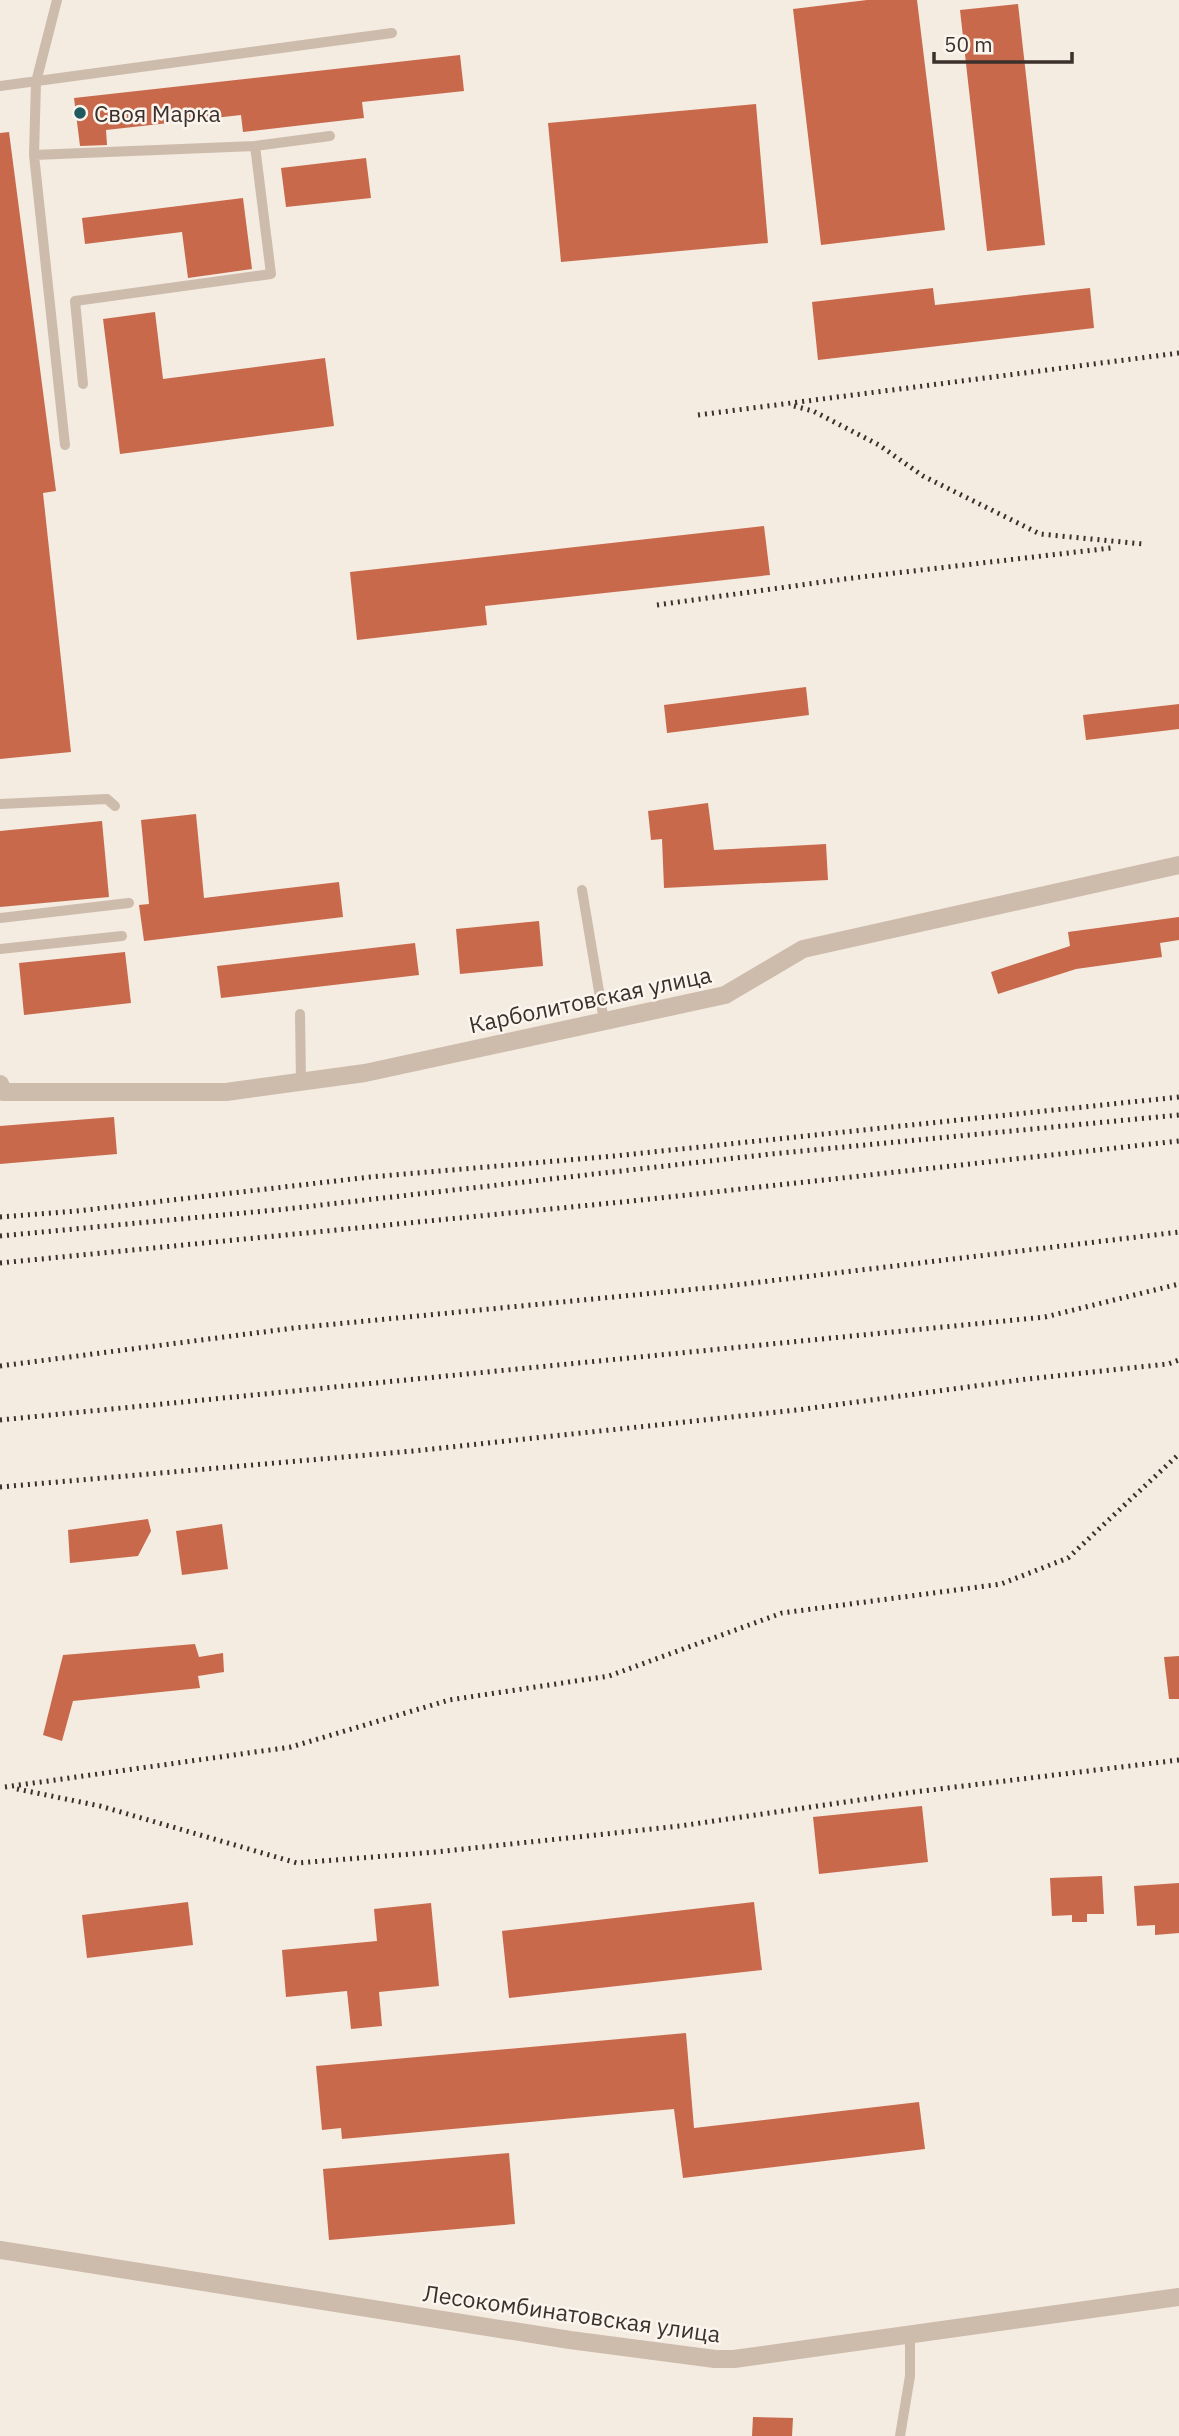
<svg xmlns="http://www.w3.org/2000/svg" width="1179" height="2436" font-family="'IBM Plex Sans',sans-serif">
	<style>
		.building { fill: #c8694b }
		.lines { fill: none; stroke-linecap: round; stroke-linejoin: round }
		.service { stroke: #cdbbac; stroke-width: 10 }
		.minor { stroke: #cdbbac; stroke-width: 18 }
		.rail { stroke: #3b302b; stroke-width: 5; stroke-dasharray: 2 5; stroke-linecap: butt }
		.poi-dot { fill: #1f5a5e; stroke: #fbf5ee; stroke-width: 2.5 }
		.labels { text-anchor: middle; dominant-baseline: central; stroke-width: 5; stroke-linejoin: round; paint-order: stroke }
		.poi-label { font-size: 23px; fill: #3b302b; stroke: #fbf5ee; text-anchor: start }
		.street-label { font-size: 23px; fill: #3b302b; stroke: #fbf5ee }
	</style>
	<rect width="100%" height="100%" fill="#f4ebe1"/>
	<!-- building -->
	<path class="building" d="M867 0H917L945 230 821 245 793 9Z
		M1018 4 1045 245 987 251 960 10Z
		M460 55 464 91 362 102 364 118 243 132 241 115 106 130 107 145 80 146 74 98Z
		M756 104 768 243 561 262 548 123Z
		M9 132 56 491 43 493 71 752 0 759V133Z
		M366 158 371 198 286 207 281 168Z
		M243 198 252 269 188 278 182 232 85 244 82 218Z
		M933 288 935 305 1090 288 1094 328 818 360 812 302Z
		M155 312 163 379 325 358 334 426 120 454 103 319Z
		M764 526 770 575 485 606 487 625 357 640 350 572Z
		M806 687 809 715 667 733 664 705Z
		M1179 704V729L1086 740 1083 715Z
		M708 803 714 850 826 844 828 880 664 888 662 839 651 840 648 811Z
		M196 814 204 898 339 882 343 917 144 941 139 905 149 904 141 820Z
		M102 821 109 897 0 907V831Z
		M1179 917V940L1160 943 1162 957 1076 969 998 994 991 972 1070 946 1068 932Z
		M539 921 543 966 460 974 456 929Z
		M415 943 419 975 221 998 217 966Z
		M125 952 131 1003 24 1015 19 963Z
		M114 1117 117 1154 0 1164V1126Z
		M148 1519 151 1531 138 1556 70 1563 68 1530Z
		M222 1524 228 1569 182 1575 176 1531Z
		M195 1644 199 1657 223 1653 224 1672 198 1676 200 1688 73 1701 62 1741 43 1735 63 1655Z
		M1179 1656V1699H1169L1164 1657Z
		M922 1806 928 1862 819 1874 813 1817Z
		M1102 1876 1104 1914H1087V1922H1072V1915L1052 1916 1050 1878Z
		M1179 1883V1933L1155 1935V1925L1137 1926 1134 1886Z
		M188 1902 193 1945 87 1958 82 1915Z
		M754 1902 762 1970 509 1998 502 1931Z
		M431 1903 439 1986 379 1992 382 2026 351 2029 347 1991 286 1997 282 1950 377 1941 374 1909Z
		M686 2033 694 2128 919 2102 925 2149 683 2178 674 2109 342 2139 341 2128 322 2130 316 2066Z
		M509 2153 515 2224 329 2240 323 2169Z
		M753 2417 793 2418 792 2436H752Z"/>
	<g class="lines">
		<!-- service -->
		<path class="service" d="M57 0 36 82 34 155 65 445
			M0 86 392 33
			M34 155 255 146 330 136
			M83 384 75 301 271 274 255 146
			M0 804 107 799 115 806
			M582 890 604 1021
			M0 918 129 903
			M0 949 122 936
			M300 1014 301 1082
			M900 2436 910 2376V2335"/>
		<!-- minor -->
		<path class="minor" d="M0 1084 3 1092H226L365 1073 725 995 803 949 1179 865
			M0 2250 570 2340 715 2359H734L1179 2297"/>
		<!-- rail -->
		<path class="rail" d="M794 406 813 411 879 445 923 476 1040 534 1143 544
			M698 415 1179 353
			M657 605 844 579 1111 548
			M0 1217 77 1211 370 1177 614 1156 1179 1097
			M0 1236 286 1209 771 1154 1179 1115
			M0 1263 632 1201 1179 1141
			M0 1366 294 1328 727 1286 1179 1232
			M0 1420 1045 1317 1179 1284
			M0 1487 413 1451 797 1410 1027 1379 1168 1364 1179 1360
			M5 1787 291 1747 449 1700 609 1676 782 1613 1001 1584 1068 1558 1179 1454
			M17 1789 100 1806 297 1863 436 1852 680 1826 914 1792 1179 1760"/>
	</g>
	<!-- markers -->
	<circle class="poi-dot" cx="80" cy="113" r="7"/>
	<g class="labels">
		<!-- poi labels -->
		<g class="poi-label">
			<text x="94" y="113">Своя Марка</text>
		</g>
		<!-- street labels -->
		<g class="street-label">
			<text transform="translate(590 999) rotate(-12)">Карболитовская улица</text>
			<text transform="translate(572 2313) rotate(8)">Лесокомбинатовская улица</text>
		</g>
	</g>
	<!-- scale -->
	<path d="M934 52v10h138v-10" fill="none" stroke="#3b302b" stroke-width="3.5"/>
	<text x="944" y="52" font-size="21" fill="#3b302b" stroke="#fbf5ee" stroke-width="5" paint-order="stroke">50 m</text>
</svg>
